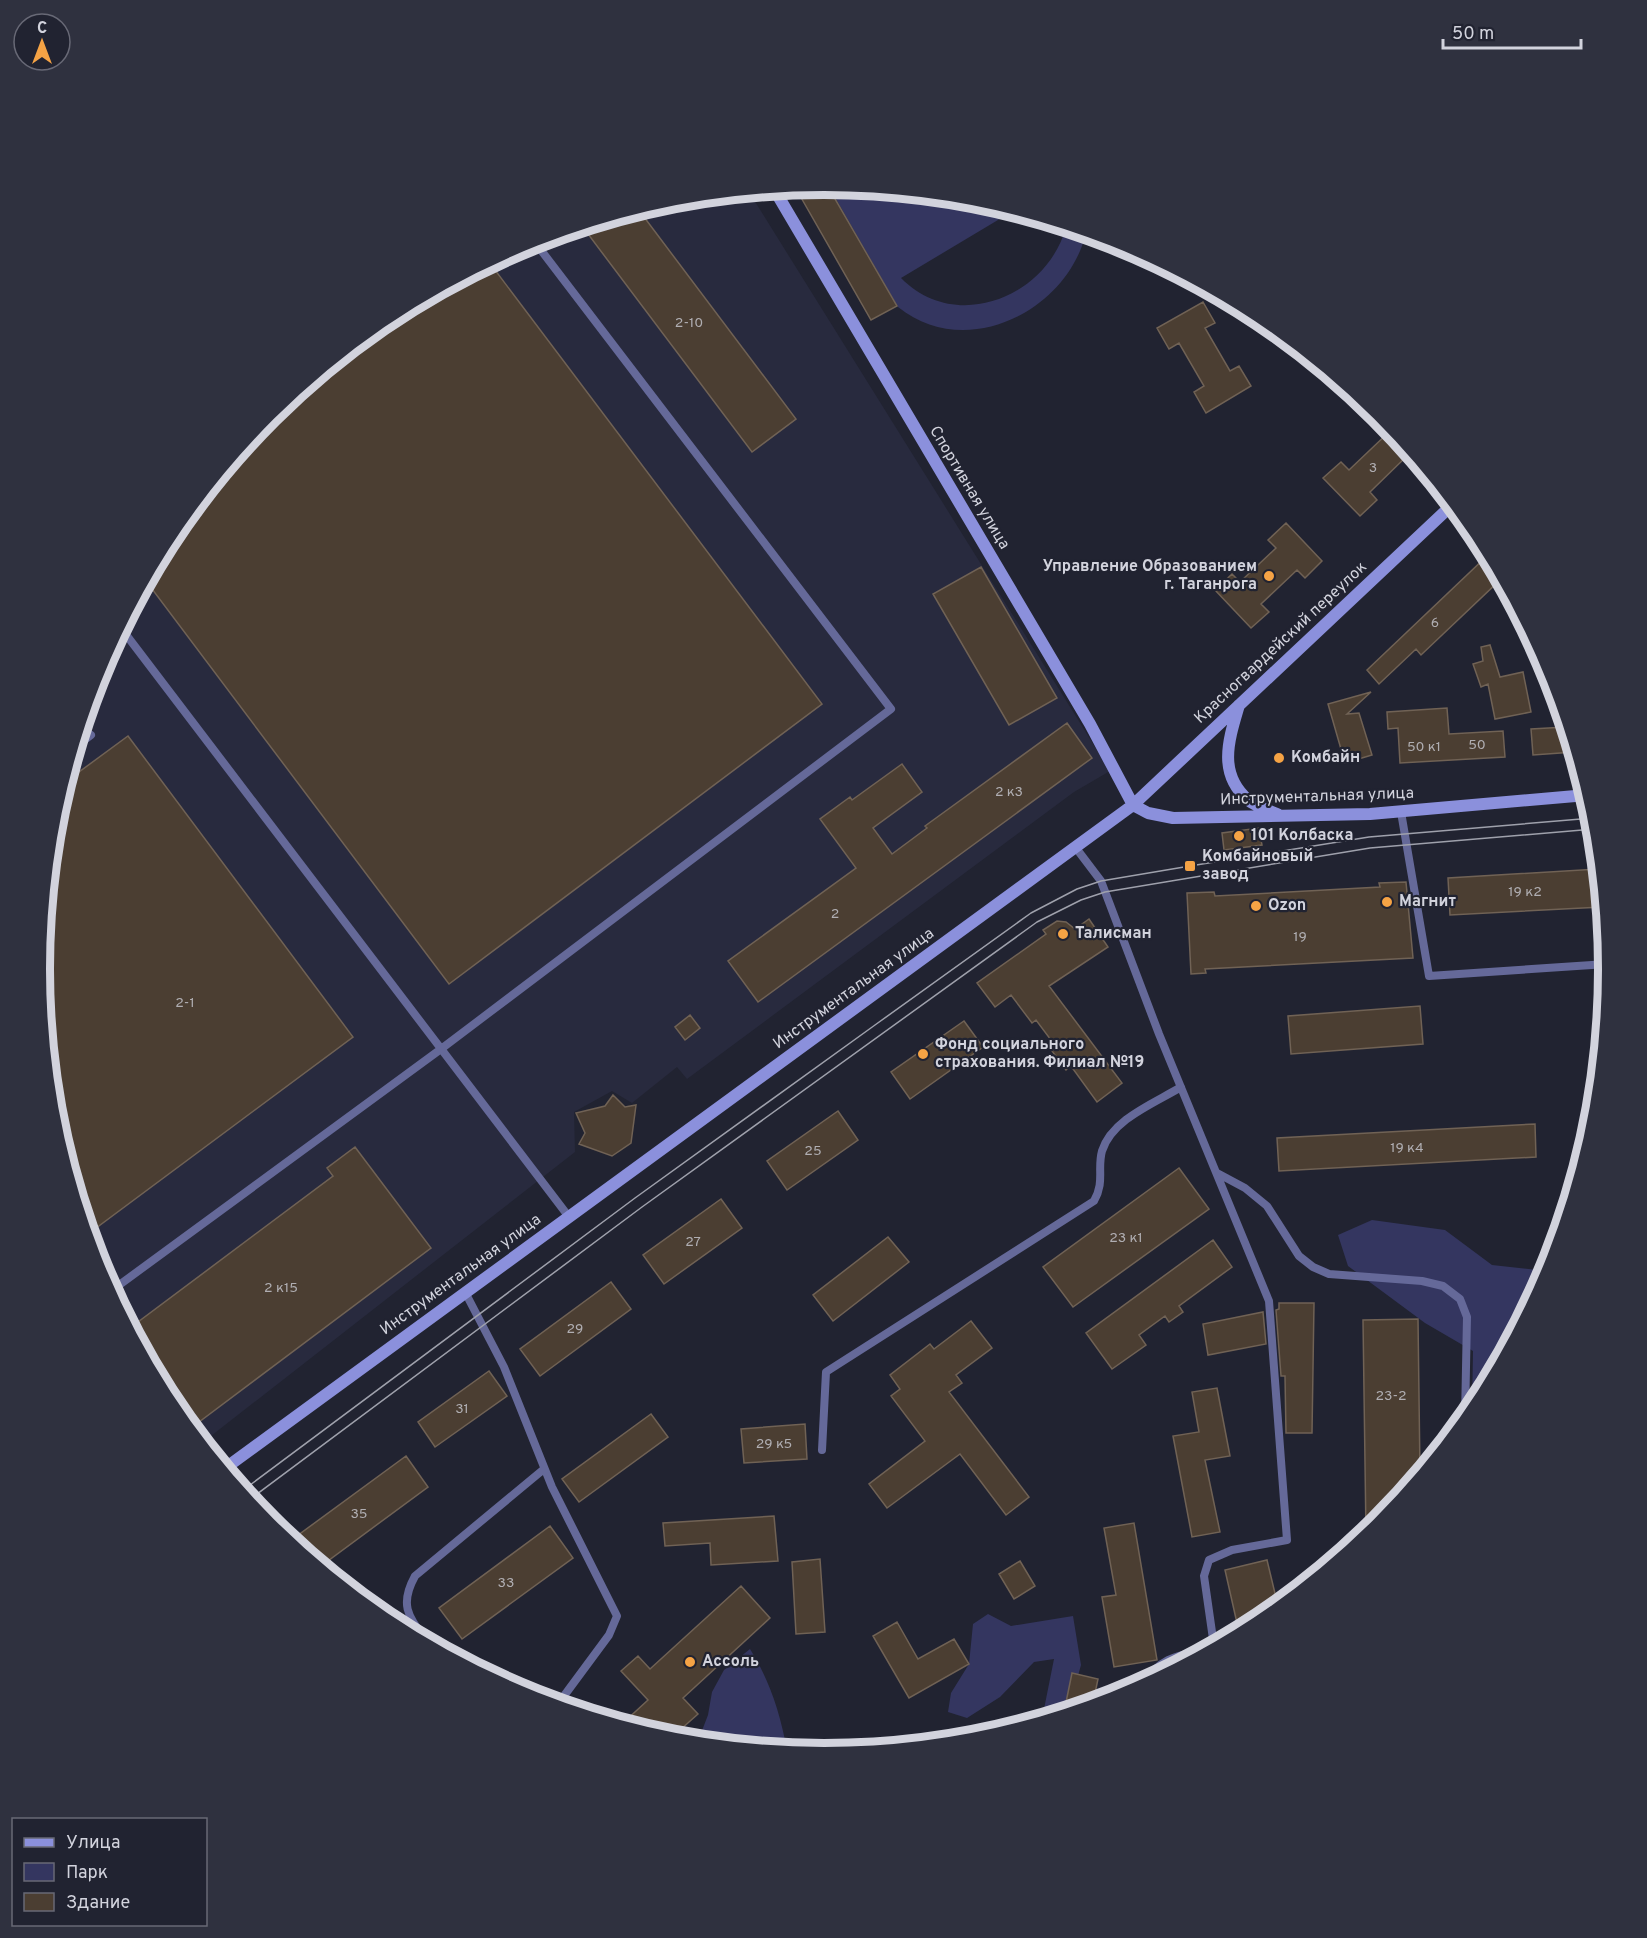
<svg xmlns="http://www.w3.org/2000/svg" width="1647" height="1938" font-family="Overpass,sans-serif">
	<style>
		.built { fill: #282a3e }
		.green { fill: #343660 }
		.building { fill: #4b3e32; stroke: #706255; stroke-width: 1.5 }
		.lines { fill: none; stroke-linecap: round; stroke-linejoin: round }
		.lane { stroke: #656999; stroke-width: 8 }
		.secondary { stroke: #8b90dc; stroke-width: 12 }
		.tram { stroke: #9fa1ac; stroke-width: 1.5 }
		.poi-dot { fill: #f5a345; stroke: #212331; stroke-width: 2 }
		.labels { text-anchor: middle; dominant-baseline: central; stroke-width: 4.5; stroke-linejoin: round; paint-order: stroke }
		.number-label { font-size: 14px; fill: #b0aeb2 }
		.street-label { font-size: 16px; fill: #d2d3dd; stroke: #212331 }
		.poi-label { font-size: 16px; font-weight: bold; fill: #d2d3dd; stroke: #212331; text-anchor: start }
		.rim { fill: none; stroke: #d2d3dd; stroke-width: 8 }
	</style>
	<rect width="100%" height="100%" fill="#212331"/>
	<!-- built -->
	<path class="built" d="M749 192 1110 771 1074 792 687 1079 677 1067 632 1103 612 1091 574 1112 575 1152 202 1443 171 1405 99 1269 54 1122 39 969 54 816 99 668 171 533 269 414 388 317 524 244 671 200Z"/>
	<!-- green -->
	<path class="green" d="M828 185 977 200 1013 211 901 278C956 334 1047 297 1066 227L1086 233C1067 311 966 362 898 307Z
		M1372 1220 1445 1230 1492 1265 1547 1271 1472 1410 1473 1351 1425 1323 1348 1266 1338 1235Z
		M988 1614 1011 1626 1073 1616 1081 1665 1068 1711 1042 1719 1054 1659 1034 1662 1000 1697 967 1718 948 1712 951 1693 969 1664 973 1624Z
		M750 1649C770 1681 780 1713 787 1750L698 1741 708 1715 712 1692 724 1670Z"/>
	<!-- building -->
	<path class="building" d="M827 185 897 306 871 320 795 187Z
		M638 209 796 419 752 452 582 226Z
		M489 262 822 704 449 984 146 581 171 533 269 414 388 317Z
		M1203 302 1215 323 1205 328 1230 371 1239 366 1251 386 1206 413 1194 392 1204 386 1179 343 1169 349 1157 328Z
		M1391 430 1410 453 1370 492 1377 500 1360 516 1323 478 1341 462 1349 470Z
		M1286 523 1322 561 1305 578 1297 570 1261 604 1269 612 1251 628 1215 590 1232 574 1240 582 1276 548 1268 540Z
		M1488 555 1501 579 1421 655 1416 649 1379 684 1367 670Z
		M981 567 1057 698 1009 725 933 594Z
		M1490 645 1500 677 1523 672 1531 712 1495 719 1488 684 1481 687 1473 664 1483 661 1481 647Z
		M1371 692 1347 714 1359 713 1372 755 1345 763 1328 704Z
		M1447 708 1449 734 1503 731 1505 757 1400 763 1398 728 1388 729 1387 712Z
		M1067 723 1092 758 758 1002 728 961 856 868 820 819 850 797 852 800 902 764 922 792 873 828 892 854 927 828 925 826Z
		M1566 727 1574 752 1533 755 1531 729Z
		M128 736 353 1037 88 1234 54 1122 39 969 54 816 64 783Z
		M1259 828 1262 845 1224 850 1222 833Z
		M1598 869 1602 907 1450 915 1448 878Z
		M1406 882 1413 958 1205 969 1206 973 1191 974 1187 893 1214 892 1215 896 1380 887 1379 883Z
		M1089 919 1108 947 1049 986 1122 1083 1097 1102 1071 1066 1066 1070 1052 1051 1057 1048 1036 1020 1032 1023 1011 995 995 1007 977 983 1046 934 1043 930 1057 921 1066 922 1075 929Z
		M1420 1006 1423 1044 1291 1054 1288 1016Z
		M690 1015 700 1028 685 1040 675 1027Z
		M964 1021 983 1047 910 1099 891 1072Z
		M613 1095 625 1107 636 1105 631 1143 612 1156 579 1144 585 1133 576 1113 605 1106Z
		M838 1111 858 1140 787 1190 767 1161Z
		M1535 1124 1536 1157 1279 1171 1277 1138Z
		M355 1147 431 1248 191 1428 171 1405 130 1328 333 1176 327 1168Z
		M1179 1168 1209 1209 1073 1307 1043 1267Z
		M721 1199 742 1228 664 1284 643 1255Z
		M888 1237 909 1262 833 1321 813 1295Z
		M1213 1240 1232 1267 1179 1306 1183 1312 1169 1322 1165 1316 1139 1335 1146 1345 1112 1369 1086 1333Z
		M611 1282 631 1309 540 1376 520 1349Z
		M1279 1303H1314L1312 1433H1286L1285 1376H1281L1276 1310 1279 1309Z
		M1263 1312 1266 1344 1208 1355 1203 1324Z
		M1418 1319 1420 1473 1378 1524 1366 1534 1363 1320Z
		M971 1321 992 1348 956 1375 962 1383 949 1392 1029 1497 1006 1515 960 1454 887 1508 869 1484 925 1441 891 1396 900 1389 890 1375 930 1344 934 1349Z
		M489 1371 507 1396 435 1447 418 1422Z
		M1217 1388 1230 1456 1205 1460 1220 1532 1192 1537 1173 1436 1199 1432 1192 1392Z
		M651 1414 668 1437 579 1502 562 1479Z
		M805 1424 807 1459 744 1463 741 1429Z
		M406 1456 428 1487 321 1566 290 1541Z
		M774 1516 778 1561 711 1565 710 1543 665 1546 663 1523Z
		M1134 1523 1157 1660 1114 1667 1102 1597 1116 1595 1104 1528Z
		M550 1526 573 1558 462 1639 439 1608Z
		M820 1559 825 1632 796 1634 792 1562Z
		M1267 1560 1278 1606 1259 1621 1239 1632 1225 1570Z
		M1020 1561 1035 1586 1014 1599 999 1574Z
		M741 1586 770 1618 683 1698 698 1714 671 1738 622 1724 648 1700 621 1671 638 1656 650 1669Z
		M897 1622 918 1659 954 1639 969 1664 909 1698 873 1636Z
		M1072 1673 1098 1679 1093 1703 1064 1712Z"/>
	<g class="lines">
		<!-- lane -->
		<path class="lane" d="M121 628 569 1217
			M75 747 91 735
			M1401 812 1429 976 1607 964
			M1076 848 1101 881 1159 1034 1269 1301 1287 1540 1232 1550 1209 1560 1204 1576 1214 1646
			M1217 1173 1245 1188 1267 1206 1299 1256 1313 1267 1329 1274 1422 1281 1443 1286 1460 1299 1467 1317 1465 1418
			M111 1291 441 1049 891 709 534 241
			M465 1292 504 1367 552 1487 617 1616 609 1635 558 1704
			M822 1450 826 1372 1094 1201C1105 1182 1097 1169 1102 1151 1112 1119 1155 1103 1181 1087
			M428 1643C410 1618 398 1607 415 1576L544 1469
			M1141 1685C1162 1657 1175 1656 1208 1649"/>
		<!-- secondary -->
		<path class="secondary" d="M774 189 1090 724 1133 805
			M1239 705C1229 739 1217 773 1248 800 1255 806 1268 810 1277 814
			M1133 805 1148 813 1173 818 1370 814 1587 795
			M224 1469 1133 805 1452 505"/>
		<!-- tram -->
		<path class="tram" d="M242 1491 635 1198 875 1025 1031 913 1077 889 1101 881 1190 866 1369 837 1593 818
			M249 1500 642 1207 1037 922 1081 900 1105 892 1370 848 1594 829"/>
	</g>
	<!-- markers -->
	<g class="poi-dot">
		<circle cx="1269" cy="576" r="6"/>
		<circle cx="1279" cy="758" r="6"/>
		<circle cx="1239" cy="836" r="6"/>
		<rect x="1184" y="860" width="12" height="12" rx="3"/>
		<circle cx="1387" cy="902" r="6"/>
		<circle cx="1256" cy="906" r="6"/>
		<circle cx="1063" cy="934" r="6"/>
		<circle cx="923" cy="1054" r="6"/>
		<circle cx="690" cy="1662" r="6"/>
	</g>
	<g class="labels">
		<!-- number labels -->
		<g class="number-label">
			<text x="689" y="323">2-10</text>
			<text x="1373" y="468">3</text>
			<text x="1435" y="623">6</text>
			<text x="1477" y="745">50</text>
			<text x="1424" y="747">50 к1</text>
			<text x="1009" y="792">2 к3</text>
			<text x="1525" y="892">19 к2</text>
			<text x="835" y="914">2</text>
			<text x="1300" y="937">19</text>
			<text x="185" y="1003">2-1</text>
			<text x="1407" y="1148">19 к4</text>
			<text x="813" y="1151">25</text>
			<text x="1126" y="1238">23 к1</text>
			<text x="693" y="1242">27</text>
			<text x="281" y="1288">2 к15</text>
			<text x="575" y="1329">29</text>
			<text x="1391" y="1396">23-2</text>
			<text x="462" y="1409">31</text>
			<text x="774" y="1444">29 к5</text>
			<text x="359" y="1514">35</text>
			<text x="506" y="1583">33</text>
		</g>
		<!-- street labels -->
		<g class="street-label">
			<text transform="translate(969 488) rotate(59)">Спортивная улица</text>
			<text transform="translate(1281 643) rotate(-43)">Красногвардейский переулок</text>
			<text transform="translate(1317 797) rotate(-2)">Инструментальная улица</text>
			<text transform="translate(854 989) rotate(-36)">Инструментальная улица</text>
			<text transform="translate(461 1275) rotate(-36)">Инструментальная улица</text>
		</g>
		<!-- poi labels -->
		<g class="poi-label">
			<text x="1257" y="567" text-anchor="end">Управление Образованием<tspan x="1257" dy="18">г. Таганрога</tspan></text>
			<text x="1291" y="758">Комбайн</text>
			<text x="1251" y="836">101 Колбаска</text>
			<text x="1202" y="857">Комбайновый<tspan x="1202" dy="18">завод</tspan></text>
			<text x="1399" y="902">Магнит</text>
			<text x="1268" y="906">Ozon</text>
			<text x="1075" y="934">Талисман</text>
			<text x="935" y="1045">Фонд социального<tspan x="935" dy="18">страхования. Филиал №19</tspan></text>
			<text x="702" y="1662">Ассоль</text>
		</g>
	</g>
	<!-- crop -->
	<path d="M0 0H1647V1938H0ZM50 969a774 774 0 1 1 1548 0a774 774 0 1 1-1548 0Z" fill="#2f313f" fill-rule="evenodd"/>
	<path class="rim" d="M50 969a774 774 0 1 1 1548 0a774 774 0 1 1-1548 0Z"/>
	<!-- legend -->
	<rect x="12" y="1818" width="195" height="108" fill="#212331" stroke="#686976" stroke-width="1.5"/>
	<rect x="24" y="1838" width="30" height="9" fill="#8b90dc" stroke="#686976" stroke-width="1.5"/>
	<text x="66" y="1848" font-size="18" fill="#d2d3dd">Улица</text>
	<rect x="24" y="1863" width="30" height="18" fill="#343660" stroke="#686976" stroke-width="1.5"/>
	<text x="66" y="1878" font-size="18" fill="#d2d3dd">Парк</text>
	<rect x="24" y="1893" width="30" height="18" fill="#4b3e32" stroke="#686976" stroke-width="1.5"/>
	<text x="66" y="1908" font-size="18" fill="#d2d3dd">Здание</text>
	<!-- north arrow -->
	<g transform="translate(42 42)"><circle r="28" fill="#212331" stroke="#686976" stroke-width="1.5"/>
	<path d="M0-4.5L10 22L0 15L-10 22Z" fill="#f5a345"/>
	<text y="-9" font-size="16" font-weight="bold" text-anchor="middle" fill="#d2d3dd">С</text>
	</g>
	<!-- scale -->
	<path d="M1443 39v9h138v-9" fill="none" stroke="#d2d3dd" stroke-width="3"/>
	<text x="1452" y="39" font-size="18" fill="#d2d3dd" stroke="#212331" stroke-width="4.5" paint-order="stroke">50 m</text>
</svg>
